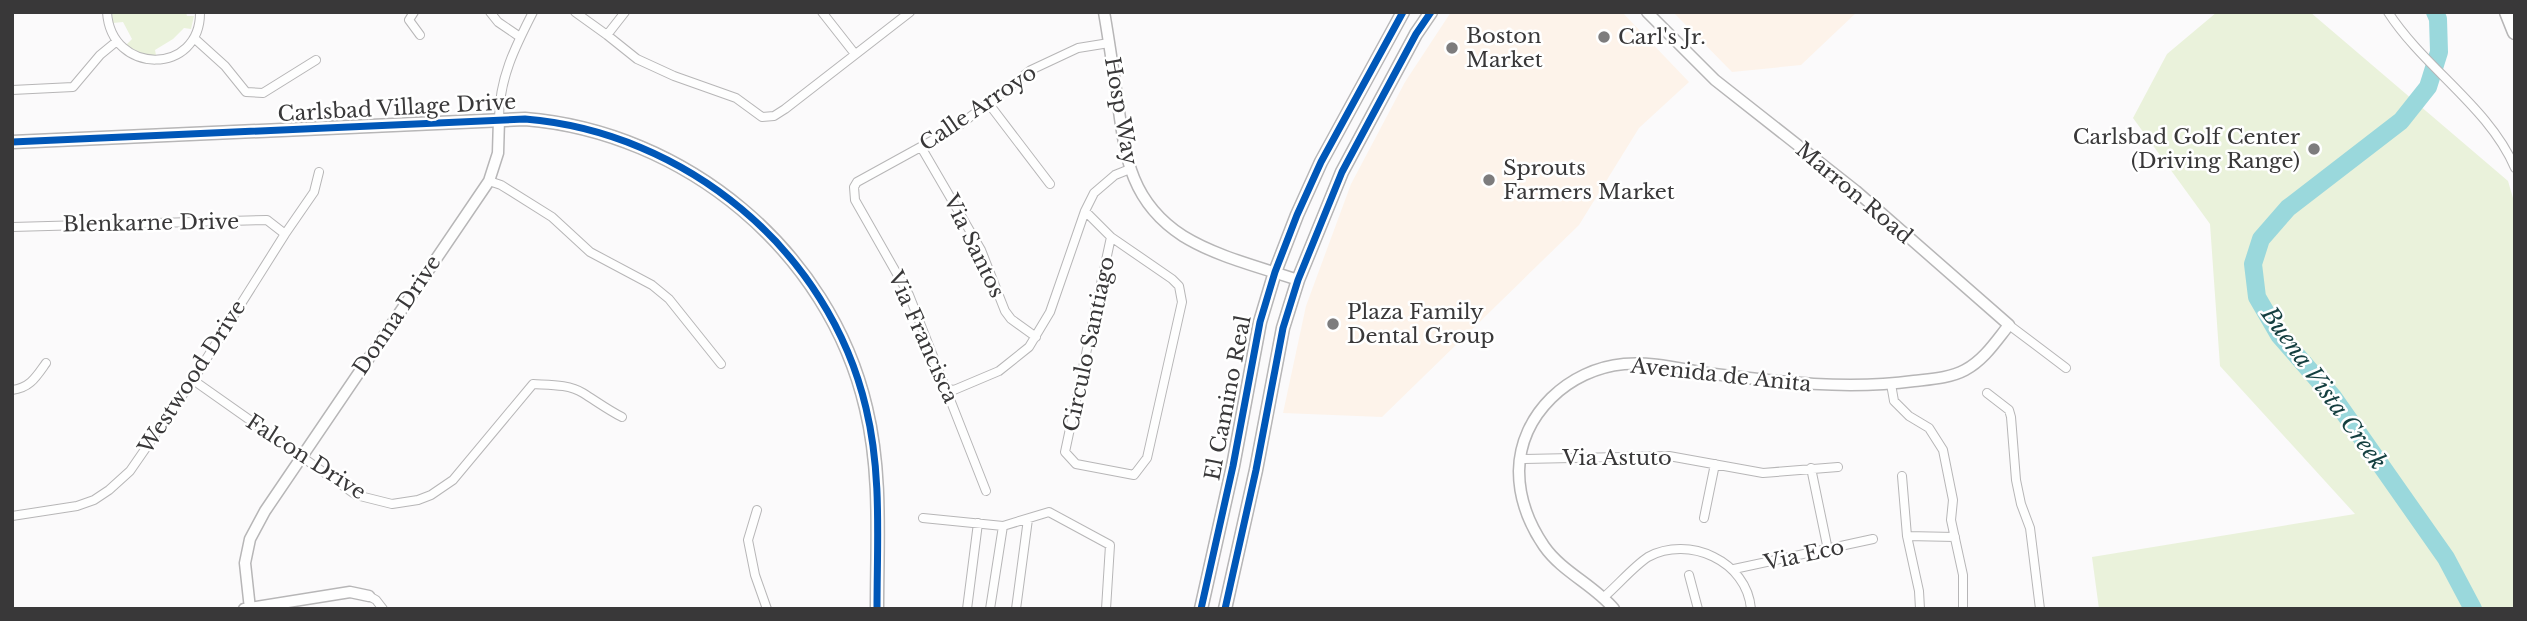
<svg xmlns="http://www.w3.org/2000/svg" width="2527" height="621" font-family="'Libre Baskerville',serif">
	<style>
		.commercial { fill: #fdf3ea }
		.grass { fill: #eaf2db }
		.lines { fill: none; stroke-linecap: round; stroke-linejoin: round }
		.river { stroke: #9ad8dc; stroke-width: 18 }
		.street-casing { stroke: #b7b6b7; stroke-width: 10 }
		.secondary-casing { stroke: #b7b6b7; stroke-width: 13 }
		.primary-casing { stroke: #b7b6b7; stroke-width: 15 }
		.highway-casing { stroke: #b7b6b7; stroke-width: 17 }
		.street { stroke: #fefefe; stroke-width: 8 }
		.secondary { stroke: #fefefe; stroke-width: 10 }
		.primary { stroke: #fefefe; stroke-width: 12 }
		.highway { stroke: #fefefe; stroke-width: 14 }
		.cycleway-casing { stroke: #fff; stroke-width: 11 }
		.cycleway { stroke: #0057b8; stroke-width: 7 }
		.poi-dot { fill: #7d7c7d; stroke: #fff; stroke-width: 2.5 }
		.labels { text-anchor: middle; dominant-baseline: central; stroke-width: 5; stroke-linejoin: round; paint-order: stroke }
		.poi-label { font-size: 21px; fill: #393839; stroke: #fff; text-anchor: start }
		.street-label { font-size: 21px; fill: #393839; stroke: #fff }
		.water-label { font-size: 23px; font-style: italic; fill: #143f40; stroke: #fff }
	</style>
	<rect width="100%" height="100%" fill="#fbfafb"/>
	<!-- commercial -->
	<path class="commercial" d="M1451 12H1622L1689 82 1639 128 1579 225 1382 417 1283 413 1306 306 1351 184 1405 82Z
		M1673 12H1857L1801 65 1732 72Z"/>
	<!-- grass -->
	<path class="grass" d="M112 12H186L187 16H194L191 29 184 28 173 39 155 50 156 55C144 56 135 52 126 45L132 39 123 22 113 23Z
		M2217 12H2310L2508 181 2515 205V609H2099L2092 557 2355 514 2220 366 2210 224 2133 118 2167 54Z"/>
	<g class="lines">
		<!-- river -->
		<path class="river" d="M2435 12 2438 19 2439 52 2428 87 2401 121 2288 208 2261 239 2253 264 2257 297 2279 335 2333 397 2446 558 2473 609"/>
		<!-- street casing -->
		<g class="street-casing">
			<path id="street" d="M107 12C111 76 201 75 200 12
				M414 12 409 20 420 35
				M490 12 498 22 520 37
				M575 12 607 35 625 12
				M822 12 855 54
				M2388 12C2424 68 2489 107 2515 168
				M607 35 637 59 674 76 736 98 762 117 774 116 785 109 910 12
				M194 38 225 66 246 92 263 93 316 60
				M12 90 73 87 100 55 117 41
				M989 104 1050 184
				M499 119C499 79 515 47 533 12
				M921 147 981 250 1005 311 1011 319 1036 337
				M489 181 501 185 552 217 590 252 652 285 669 299 721 364
				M1085 211 1111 237
				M12 227 267 220 285 234
				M1111 237 1172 279 1179 286 1182 302 1147 458 1134 475 1076 464 1065 452Z
				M2009 325 2066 368
				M193 380 356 495 392 504 418 500 431 495 453 480 533 384C549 385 569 384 583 393 596 401 608 410 622 417
				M1891 384 1894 401 1909 416 1929 428 1943 450 1953 500 1951 520 1963 575V609
				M948 389 954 390 999 371 1029 347 1050 312 1085 211 1094 193 1115 175 1130 169
				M12 390C30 388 36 377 46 363
				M1987 393 2009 410 2011 417 2016 480 2021 504 2030 528 2040 609
				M1521 459 1669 456 1763 473 1838 467
				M1811 468 1828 550
				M1902 476 1907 536 1919 591 1920 609
				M986 491 909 295 855 200 854 187 857 182 957 127 1031 70 1078 48 1109 43
				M757 510 748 540 755 575 767 609
				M12 516 77 506 94 500 109 490 130 471 193 380 285 234 314 192 319 172
				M923 518 1003 526 1049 512 1110 545 1106 609
				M1704 518 1715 464
				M1907 536 1955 537
				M1734 569 1873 539
				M1689 575 1698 609
				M369 596 376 600 383 609
				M1604 597C1617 586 1634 566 1648 557 1689 535 1747 561 1751 609
				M967 609 978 523
				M990 609 1003 526
				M1016 609 1028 519"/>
		</g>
		<!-- secondary casing -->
		<g class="secondary-casing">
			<path id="secondary" d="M1104 12C1109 40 1113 69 1117 97 1125 154 1129 201 1183 236 1217 257 1260 267 1298 280
				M244 609 350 592 369 596
				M250 609 245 563 250 539 265 511 489 181 498 153 499 119
				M1614 609C1594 585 1562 572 1544 546 1529 524 1519 498 1519 471 1520 414 1569 369 1624 364 1653 361 1685 370 1714 374 1780 382 1847 390 1914 381 1931 379 1950 378 1965 370 1984 360 1996 341 2009 325L1856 191 1715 80 1647 12"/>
		</g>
		<!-- primary casing -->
		<g class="primary-casing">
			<path id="primary" d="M12 142 525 119C685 132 829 250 866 408 882 474 877 541 877 609
				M1201 609 1233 466 1260 322 1275 272 1297 215 1321 162 1403 12
				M1225 609 1256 470 1283 328 1298 280 1342 172 1416 34 1431 12"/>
		</g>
		<!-- highway casing -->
		<g class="highway-casing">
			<path id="highway" d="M2507 12 2515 32"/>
		</g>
		<!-- street -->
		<use href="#street" class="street"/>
		<!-- secondary -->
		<use href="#secondary" class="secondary"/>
		<!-- primary -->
		<use href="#primary" class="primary"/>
		<!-- highway -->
		<use href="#highway" class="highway"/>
		<!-- cycleway casing -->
		<g class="cycleway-casing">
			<path id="cycleway" d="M12 142 525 119C685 132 829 250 866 408 882 474 877 541 877 609
				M1201 609 1233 466 1260 322 1275 272 1297 215 1321 162 1403 12
				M1225 609 1256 470 1283 328 1298 280 1342 172 1416 34 1431 12"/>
		</g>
		<!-- cycleway -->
		<use href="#cycleway" class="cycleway"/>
	</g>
	<!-- markers -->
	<g class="poi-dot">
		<circle cx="1604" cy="37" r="7"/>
		<circle cx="1452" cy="48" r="7"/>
		<circle cx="2314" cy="149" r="7"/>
		<circle cx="1489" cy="180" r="7"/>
		<circle cx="1333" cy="324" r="7"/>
	</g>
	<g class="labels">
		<!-- poi labels -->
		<g class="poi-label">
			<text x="1466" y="36">Boston<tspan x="1466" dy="24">Market</tspan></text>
			<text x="1618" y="37">Carl's Jr.</text>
			<text x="2300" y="137" text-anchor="end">Carlsbad Golf Center<tspan x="2300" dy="24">(Driving Range)</tspan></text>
			<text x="1503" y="168">Sprouts<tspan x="1503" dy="24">Farmers Market</tspan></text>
			<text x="1347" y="312">Plaza Family<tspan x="1347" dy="24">Dental Group</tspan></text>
		</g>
		<!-- street labels -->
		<g class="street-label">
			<text transform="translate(397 108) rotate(-3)">Carlsbad Village Drive</text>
			<text transform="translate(978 108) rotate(-34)">Calle Arroyo</text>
			<text transform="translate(1121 111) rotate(80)">Hosp Way</text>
			<text transform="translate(1854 193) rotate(40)">Marron Road</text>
			<text transform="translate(151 223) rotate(-1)">Blenkarne Drive</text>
			<text transform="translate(974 246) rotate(64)">Via Santos</text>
			<text transform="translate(397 315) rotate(-56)">Donna Drive</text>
			<text transform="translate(923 337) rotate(66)">Via Francisca</text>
			<text transform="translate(1089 344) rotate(-78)">Circulo Santiago</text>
			<text transform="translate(1721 375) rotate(6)">Avenida de Anita</text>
			<text transform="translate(192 377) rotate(-57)">Westwood Drive</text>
			<text transform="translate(1228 398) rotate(-79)">El Camino Real</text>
			<text transform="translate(306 457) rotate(33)">Falcon Drive</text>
			<text x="1617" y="458">Via Astuto</text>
			<text transform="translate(1804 555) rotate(-12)">Via Eco</text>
		</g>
		<!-- water labels -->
		<g class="water-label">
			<text transform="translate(2324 388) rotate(54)">Buena Vista Creek</text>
		</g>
	</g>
	<!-- border -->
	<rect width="2527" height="621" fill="none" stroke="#393839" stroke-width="28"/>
</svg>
